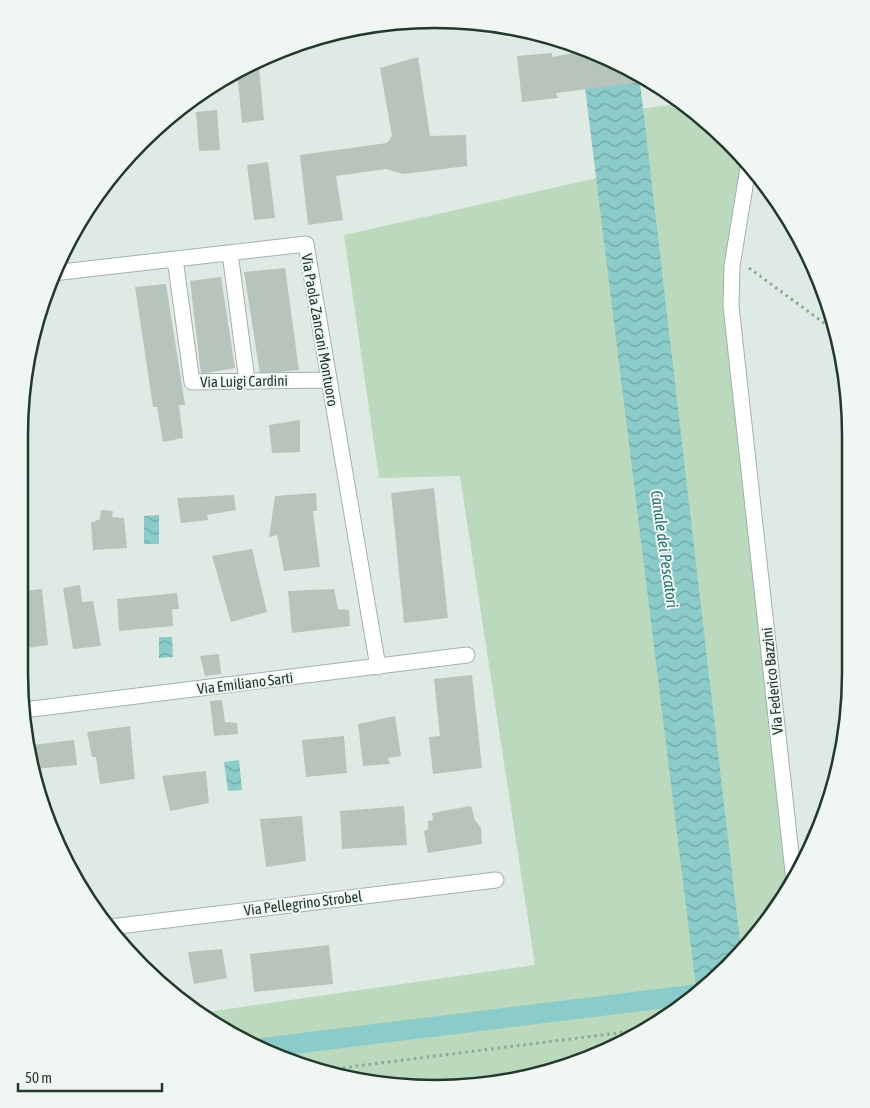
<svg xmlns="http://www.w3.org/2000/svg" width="870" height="1108" font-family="'Asap Condensed',sans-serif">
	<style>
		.green { fill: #bad9bd }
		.water { fill: url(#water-waves) }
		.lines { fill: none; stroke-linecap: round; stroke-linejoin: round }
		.canal { stroke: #8bcbc9; stroke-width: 20 }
		.building { fill: #b6c4bc }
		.minor-casing { stroke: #a3b1aa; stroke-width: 17 }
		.path { stroke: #83ab97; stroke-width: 3; stroke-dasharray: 2.5 4; stroke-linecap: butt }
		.minor { stroke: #fff; stroke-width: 15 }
		.labels { text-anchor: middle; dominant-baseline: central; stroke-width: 4; stroke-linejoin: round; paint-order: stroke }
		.street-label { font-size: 15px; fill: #22392e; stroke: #f0f7f2 }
		.water-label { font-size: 16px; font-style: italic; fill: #21706f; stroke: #f0f7f2 }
		.rim { fill: none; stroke: #22392e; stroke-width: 2.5 }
	</style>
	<defs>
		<pattern id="water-waves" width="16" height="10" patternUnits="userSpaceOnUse" patternTransform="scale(1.25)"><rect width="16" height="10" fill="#8bcbc9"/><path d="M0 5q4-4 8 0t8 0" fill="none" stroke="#71a6a4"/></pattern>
	</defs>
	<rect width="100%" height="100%" fill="#e0eae4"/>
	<!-- green -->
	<path class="green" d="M685 103 749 162 732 266 794 881 781 904 710 986 643 1034 542 1075 435 1089 327 1075 227 1033 200 1013 535 965 460 476 379 478 344 235 615 174 607 113Z"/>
	<!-- water -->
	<path class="water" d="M580 47 619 62 639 74 741 950 710 986 697 995Z
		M159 515V544H144V516Z
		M159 637H172L173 657 159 658Z
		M239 760 242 790 228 791 224 762Z"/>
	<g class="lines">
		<!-- canal -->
		<path class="canal" d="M262 1048 698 994"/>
	</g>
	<!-- building -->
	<path class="building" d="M589 50 619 62 649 81 556 93 558 98 522 102 517 56 552 53V57Z
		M418 57 430 136 466 135 467 166 403 174 386 169 336 176 343 220 308 225 300 155 387 143 392 136 380 68Z
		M259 68 264 120 242 123 237 70Z
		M206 91V99H197L203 94Z
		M217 110 220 150 199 151 196 112Z
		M268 162 275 218 254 220 247 165Z
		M285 268 299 370 260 374 244 272Z
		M221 277 235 368 201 374 190 281Z
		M166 284 185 405H179L183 438 163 442 157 407H153L135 287Z
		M300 420V452L272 453 269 425Z
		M434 488 448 618 404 623 391 493Z
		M316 493 317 511H313L320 567 284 571 277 535 269 537 275 496Z
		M234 495 236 510 207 515 208 520 181 523 177 498Z
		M101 510 113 511 112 517 124 518 127 548 93 550 91 523 100 519Z
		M252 549 267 612 231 622 212 556Z
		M19 582H22L24 591 42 589 48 645 19 649Z
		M80 585 82 602 93 601 101 646 73 649 63 588Z
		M334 589 338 609 349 610 350 626 292 633 288 591Z
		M177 593 179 609H172L173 626 119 631 117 599Z
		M219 654 221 674 205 676 200 656Z
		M472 675 482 768 433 774 429 737 440 736 434 679Z
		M222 700 225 722 237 723 238 734 214 736 210 701Z
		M395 716 401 756 388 758 390 764 363 766 358 724Z
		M130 726 135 779 100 784 96 757H92L87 732Z
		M344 736 347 773 306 777 302 740Z
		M74 740 77 765 35 769 33 745Z
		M206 771 209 803 170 811 162 776Z
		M404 806 407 845 342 849 340 811Z
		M471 806 475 820 481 828 482 844 428 853 424 831 428 829V821L433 820 432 813Z
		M302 816 306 861 266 867 260 819Z
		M329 945 333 984 254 992 250 954Z
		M222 949 227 978 194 984 188 952Z"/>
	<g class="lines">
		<!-- minor casing -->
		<g class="minor-casing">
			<path id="minor" d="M749 162 732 266 731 306 794 881
				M230 253 247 381
				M175 259 192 382 329 380
				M53 273 306 244 378 667
				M24 710 467 655
				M110 927 496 880"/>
		</g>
		<!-- path -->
		<path class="path" d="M749 268 835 331
			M317 1071 649 1029"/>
		<!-- minor -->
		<use href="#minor" class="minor"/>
	</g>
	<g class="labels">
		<!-- street labels -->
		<g class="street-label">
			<text transform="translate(320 330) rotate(80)">Via Paola Zancani Montuoro</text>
			<text transform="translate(244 381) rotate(-1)">Via Luigi Cardini</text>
			<text transform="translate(772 681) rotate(-96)">Via Federico Bazzini</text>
			<text transform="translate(245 683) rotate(-7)">Via Emiliano Sarti</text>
			<text transform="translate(303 903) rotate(-7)">Via Pellegrino Strobel</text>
		</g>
		<!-- water labels -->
		<g class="water-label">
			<text transform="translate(665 549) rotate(82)">Canale dei Pescatori</text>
		</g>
	</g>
	<!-- crop -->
	<path d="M0 0H870V1108H0ZM435 28H435A407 407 0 0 1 842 435V673A407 407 0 0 1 435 1080H435A407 407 0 0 1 28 673V435A407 407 0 0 1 435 28Z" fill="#f0f7f2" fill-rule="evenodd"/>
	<path class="rim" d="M435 28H435A407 407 0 0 1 842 435V673A407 407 0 0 1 435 1080H435A407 407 0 0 1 28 673V435A407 407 0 0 1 435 28Z"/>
	<!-- scale -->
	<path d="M18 1083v8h144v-8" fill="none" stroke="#22392e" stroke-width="2.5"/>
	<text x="25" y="1083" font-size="15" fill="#22392e" stroke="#f0f7f2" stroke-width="4" paint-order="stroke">50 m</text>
</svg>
